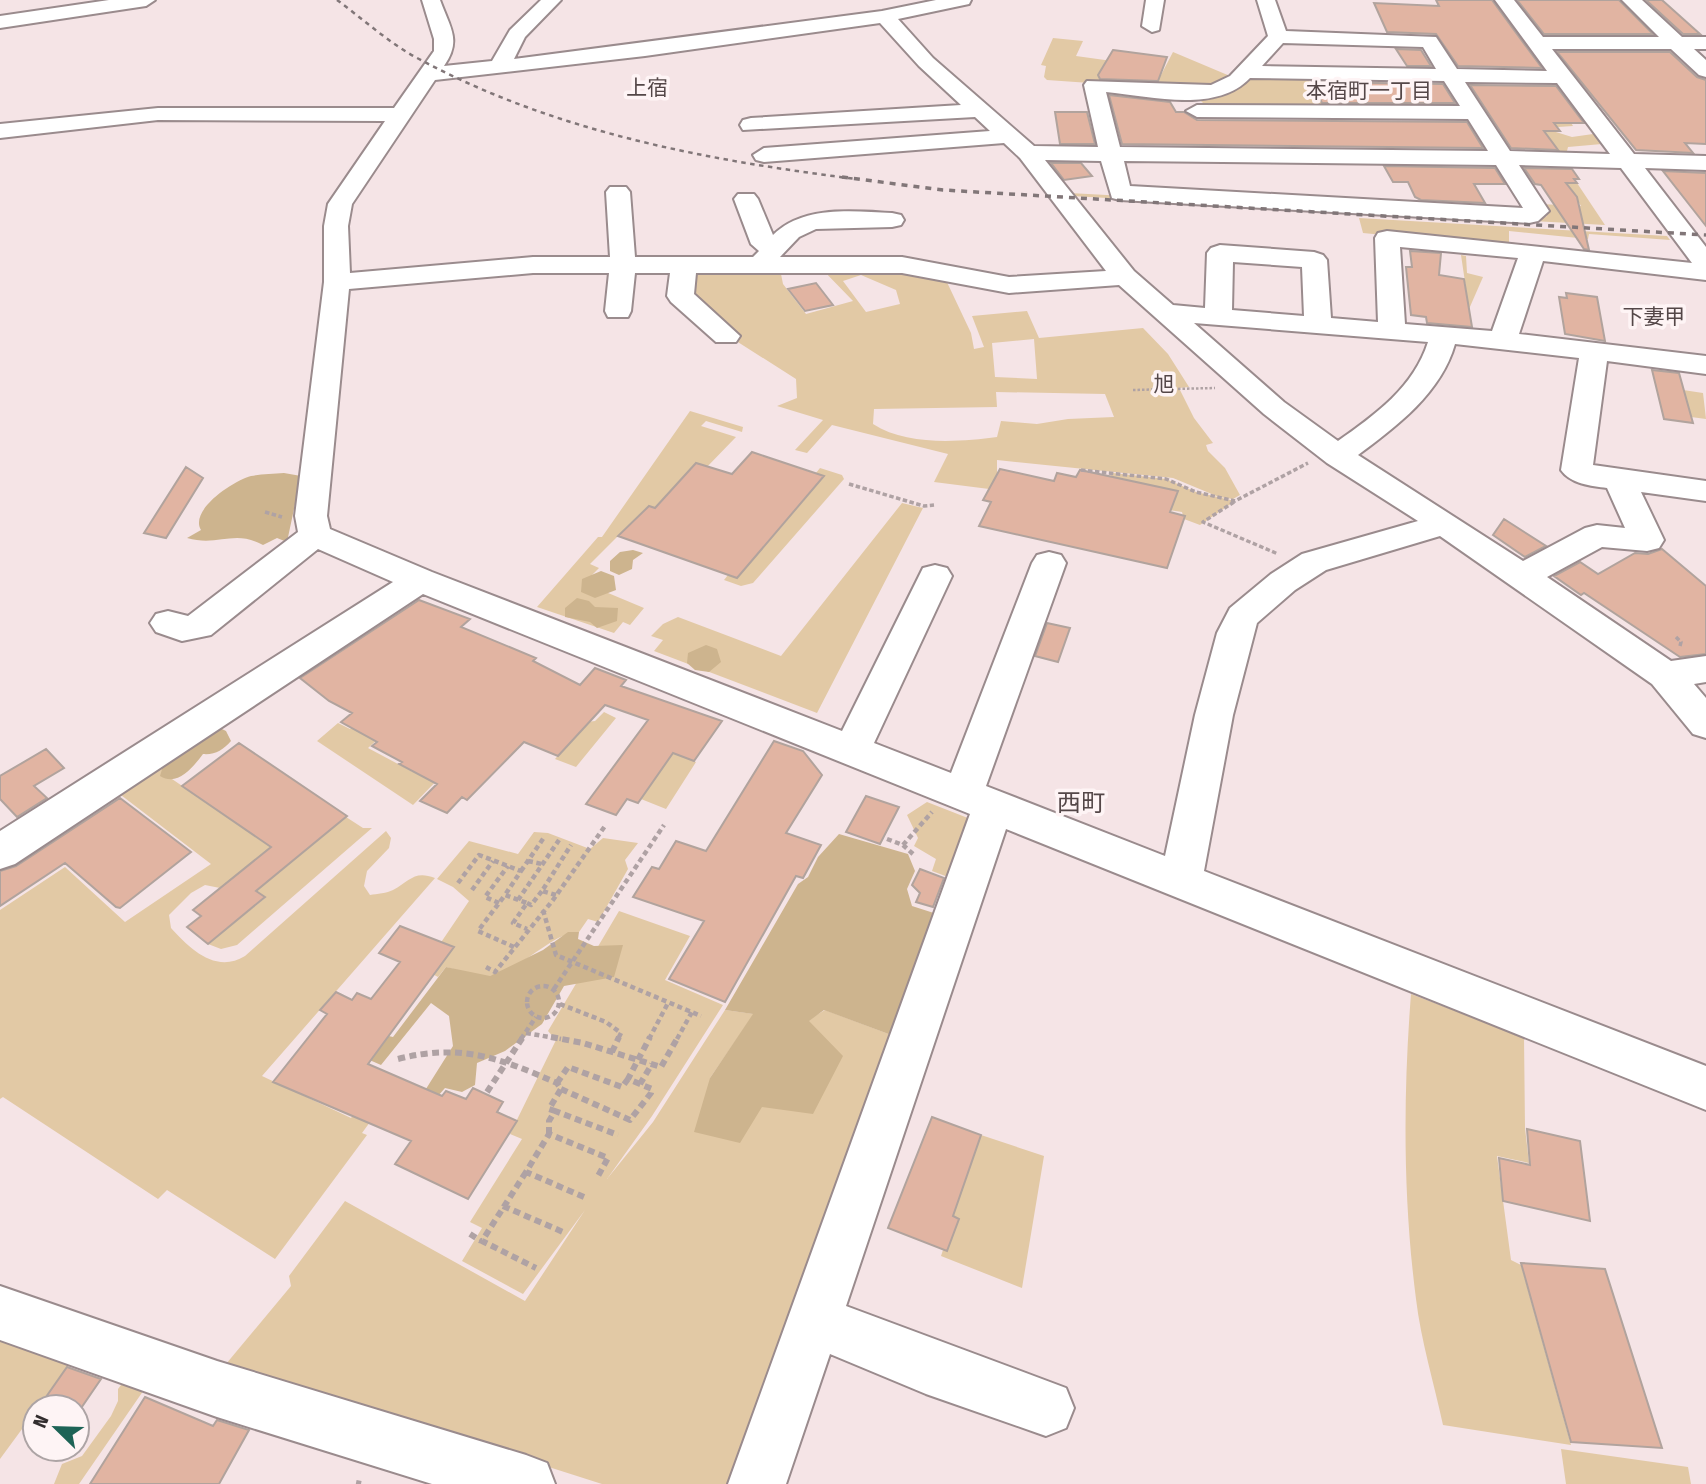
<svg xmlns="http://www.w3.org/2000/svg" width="1706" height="1484" font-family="'Fira Sans Condensed','Noto Sans JP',sans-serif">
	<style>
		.green { fill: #e2c9a5; fill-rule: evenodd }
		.forest { fill: #cdb48e }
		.building { fill: #e1b4a2; stroke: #b1a39d; stroke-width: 2 }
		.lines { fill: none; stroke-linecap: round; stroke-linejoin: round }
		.minor-casing { stroke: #9a8b8d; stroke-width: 4 }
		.path-far3 { stroke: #afa2a4; stroke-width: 2.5; stroke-dasharray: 2.5 2; stroke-linecap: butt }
		.path-far2 { stroke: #afa2a4; stroke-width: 3.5; stroke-dasharray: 4.5 2.5; stroke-linecap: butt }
		.path-far1 { stroke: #afa2a4; stroke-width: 4.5; stroke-dasharray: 5 3.5; stroke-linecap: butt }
		.path { stroke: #afa2a4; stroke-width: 6; stroke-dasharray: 7 4.5; stroke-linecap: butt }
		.minor { fill: #fff; fill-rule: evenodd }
		.rail-far1 { stroke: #817678; stroke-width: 2.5; stroke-dasharray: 4.5 4.5; stroke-linecap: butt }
		.rail { stroke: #817678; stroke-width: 3.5; stroke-dasharray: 6 6; stroke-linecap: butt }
		.labels { text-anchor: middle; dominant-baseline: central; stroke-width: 7; stroke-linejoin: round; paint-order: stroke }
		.far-neighbourhood-label { font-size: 21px; fill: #544748; stroke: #fef4f5 }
		.far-quarter-label { font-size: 21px; fill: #544748; stroke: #fef4f5 }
		.neighbourhood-label { font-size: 24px; fill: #544748; stroke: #fef4f5 }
	</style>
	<rect width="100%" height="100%" fill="#f5e4e6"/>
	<!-- green -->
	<path class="green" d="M1053 38 1083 41 1076 56 1112 61 1117 70 1161 75 1173 52 1230 76 1222 84 1207 86 1147 87 1047 80 1044 77 1046 66 1041 65Z
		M1306 75 1325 109 1207 107 1199 99 1247 77Z
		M1538 114H1579L1584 124 1575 118 1570 121 1573 126 1543 128 1572 137 1593 134 1602 144 1568 147 1566 155 1560 156 1536 120Z
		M1565 180 1577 183 1605 225 1071 196 1069 193 1543 218 1547 216 1540 204 1581 206Z
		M1359 218 1667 236 1670 240 1589 234 1588 239 1509 231V242L1529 245V249L1363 233Z
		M1461 255 1466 256 1467 273 1483 277 1469 309Z
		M820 267 891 269 945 278 971 333 974 349 984 347 972 316 1027 311 1039 338 1143 328 1168 354 1189 387 1179 388 1194 418 1213 443 1206 445 1208 451 1225 468 1240 495 1233 499 1219 497 1173 478 997 460V490L934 482 948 454 832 425 807 453 795 450 823 420 777 406 797 398 796 379 730 337 687 297 688 272H800L781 274 783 284 806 314 853 301ZM861 275 896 290 900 304 866 312 843 281ZM1034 339 1037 379 995 377 992 343ZM996 392 1105 394 1114 417 1068 419 1037 424 1001 421 997 437C959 442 907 446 873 424L874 409 997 407Z
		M1683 390 1703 393 1706 419 1691 417Z
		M690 411 743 427 742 432 706 421 701 426 736 437 672 503 619 535 590 564 599 568 590 577 589 585 644 608 630 625 623 622 614 633 537 607 598 537H602Z
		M820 468 842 475 844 479 753 583 741 586 724 580 728 575 737 578 823 476 816 473Z
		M1113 473 1166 479 1196 492 1235 501 1200 525 1184 519 1182 512 1169 510 1177 491 1152 485 1147 499 1109 477Z
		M902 503 923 508 817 713 654 651 663 640 651 636 663 624 678 617 781 656Z
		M379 706 402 717 368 748 413 772 428 757 444 773 413 805 317 741 338 723 350 729Z
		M604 712 616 718 576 767 555 759 587 722 595 721Z
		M673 753 696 762 666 809 641 799Z
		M166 757 172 779 251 833 271 817 291 831 220 888 205 885 191 893 169 915 171 928C190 949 216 974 245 956L386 831 391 838 389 848 367 871 364 886 370 895C377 894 387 893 393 890 410 881 414 870 435 878L262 1076 351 1118 363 1101 370 1122 362 1133 367 1135 275 1259 167 1190 158 1199 3 1097 0 1099V910L65 867 125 922 211 864 117 792Z
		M927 802 978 822 956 880 932 871 936 859 914 846 918 838 907 815Z
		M346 817 363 828H372L237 945 221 949 208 944 265 898 256 891Z
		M534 832 548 833 590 849 603 838 638 843 625 860 628 869 598 922 588 919 579 932C552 932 520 972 490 976 478 978 459 970 446 967L438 977 423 969 469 901 453 887 437 879 469 841 518 854Z
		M619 911 690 936 665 980 723 1005 652 1116 607 1179 653 1122 725 1010 754 1014 710 1078 825 1010 902 1039 741 1484H602L226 1364 291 1286 289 1276 345 1201 525 1301 585 1210 523 1294 462 1261 482 1228 470 1222 522 1139 510 1134 556 1040 548 1031Z
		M1411 994 1524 1037 1525 1128 1529 1163 1497 1156 1511 1260 1521 1265 1571 1445 1443 1425C1434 1383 1421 1341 1416 1299 1403 1198 1403 1096 1411 994Z
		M981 1135 1044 1156 1022 1288 941 1256 943 1250 947 1251 959 1219 952 1216Z
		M0 1331 39 1355 72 1361 0 1459Z
		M124 1381 148 1384 79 1484H54L62 1464 82 1456 111 1416 118 1401V1389Z
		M1561 1449 1688 1467 1691 1484H1566Z"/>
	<!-- forest -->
	<path class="forest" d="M284 473 301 476 287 542 277 538 263 545C234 529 218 547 187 538L201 530C189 510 233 481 251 476 261 474 273 474 284 473Z
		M633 550 643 553 633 560 632 569 619 575 610 571V561L620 552Z
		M601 571 614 576 616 590 595 598 581 592 582 579Z
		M577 598 589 601 595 607 618 608 617 621 597 628 590 622 565 617V608Z
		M706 645 717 649 721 662 709 672 695 670 687 663 688 653Z
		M220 728 226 731 231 741C223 750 215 755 203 754 193 767 178 787 160 776L163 766 215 729Z
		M839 834 908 854 915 871 907 889 912 906 940 915 902 1039 824 1010 809 1021 843 1056 813 1114 762 1107 740 1143 694 1132 710 1078 753 1014 725 1010 798 884 808 877 818 857Z
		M568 932H579L578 939 594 946 623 945 614 977 564 986 542 1024 505 1051 477 1063 475 1085 462 1092 445 1088 430 1105 419 1100 453 1046 449 1016 431 1003 381 1065 358 1055 376 1033 393 1037 446 967 490 976 543 950Z"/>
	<!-- building -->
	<path class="building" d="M1436 0H1492L1542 68 1458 66 1436 34 1387 32 1374 3 1439 6Z
		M1517 0H1619L1653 34H1544Z
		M1646 0H1662L1700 34H1683Z
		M1396 49 1421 50 1431 66H1407Z
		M1113 50 1167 57 1158 81 1100 79 1098 75Z
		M1557 52H1670L1697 77 1706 80V144L1685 143 1693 153 1636 150Z
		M1312 82 1443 84 1455 103H1322Z
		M1470 85 1556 86 1584 123H1554L1560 131H1544L1558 150 1511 148Z
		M1109 95 1170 102 1176 112H1184L1197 120 1467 122 1483 148 1122 144Z
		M1055 112H1087L1095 144H1060Z
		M1051 163H1081L1092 176 1064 180Z
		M1384 166 1495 168 1505 184H1474L1485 203 1421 200 1415 197 1408 182H1393Z
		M1524 168 1572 169 1579 179H1574L1577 183H1566L1577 197 1589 250 1584 249 1541 185 1535 184Z
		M1663 171 1706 173V226Z
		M1410 251 1441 253 1439 275 1464 279 1472 327 1427 323 1426 317 1411 315 1406 267H1412Z
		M816 283 833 305 805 311 788 289Z
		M1566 293 1597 297 1605 341 1565 334 1559 297 1567 298Z
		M1652 370 1679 373 1693 423 1664 419Z
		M752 452 824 476 737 578 618 536 649 506 655 508 696 463 732 474Z
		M186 467 203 478 166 538 144 533Z
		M1000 469 1054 481 1057 473 1076 477 1080 470 1178 491 1170 512 1185 516 1167 568 979 526 991 502 983 500Z
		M1504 519 1546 546 1525 557 1493 535Z
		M1662 549 1706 586V654L1680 657 1584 593 1581 595 1554 576 1580 562 1598 574 1635 553 1648 554Z
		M419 600 470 619 461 627 536 658 533 661 580 685 595 668 626 680 621 686 722 721 694 761 673 753 638 803 627 799 616 815 586 804 648 720 605 705 558 756 524 742 467 800 462 797 447 813 420 801 437 784 399 764 402 762 372 746 377 742 341 722 352 713 329 701 300 678Z
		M1047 623 1070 628 1058 662 1035 656Z
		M774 741 803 751 822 775 786 833 821 845 803 878 796 876 725 1002 669 979 704 921 633 897 652 867 659 869 676 841 706 851Z
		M239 743 347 816 256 891 265 897 208 944 187 927 201 916 193 910 271 847 182 786Z
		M46 749 64 768 34 786 47 798 17 817 0 799V776Z
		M866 796 899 807 880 844 846 832Z
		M120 798 191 852 120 908 116 907 65 863 0 906V871L16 866Z
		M920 869 944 878 933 907 916 902 920 893 912 885Z
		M400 926 454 947 368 1064 442 1096 446 1091 466 1099 473 1088 503 1102 497 1112 517 1121 468 1199 395 1164 411 1141 273 1082 327 1014 320 1010 336 992 352 1000 357 993 371 999 400 962 379 953Z
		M932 1117 981 1135 953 1216 959 1219 947 1251 888 1228Z
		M1527 1129 1580 1141 1590 1221 1503 1201 1499 1158 1530 1165Z
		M1521 1263 1605 1269 1662 1448 1571 1442Z
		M67 1367 101 1379 77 1414V1407H39Z
		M145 1397 213 1426 217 1420 249 1430 219 1484H90Z"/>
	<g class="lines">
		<!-- minor casing -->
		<g class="minor-casing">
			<path id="minor" d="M109 0H155L146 6 0 28V16Z
				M422 0H440C450 28 462 40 444 66L492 61 510 30 541 0H561L525 37 514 59 882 11 936 0H971L969 4 898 19 933 58 1034 146 1098 147 1084 85 1087 81 1211 85 1230 76 1268 36 1257 0H1275L1286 31 1436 37 1457 69 1547 71 1495 0H1514L1543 37H1659L1622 0H1642L1682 37H1706V49H1694L1706 60V77L1699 75 1671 49H1552L1634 154 1706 156V170L1645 168 1706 247V280L1543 261 1519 334 1706 356V374L1607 361 1593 465 1706 481V501L1641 492 1664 540 1659 548 1647 551 1602 547 1547 577 1671 661 1706 656V682L1694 684 1706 698V738L1693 734 1652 684 1440 536 1326 570 1295 590 1257 623 1233 715 1204 871 1706 1066V1110L1006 829 846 1306 1066 1388 1074 1408 1066 1428 1046 1436 926 1394 830 1354 786 1484H728L970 814 423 594 15 864 0 869V831L393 582 318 549 211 635 182 641 156 632 150 623 156 614 168 611 188 616 298 532 295 516 324 282V226L328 204 385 121 158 120 0 138V124L158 108H394L434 51V39ZM880 23 919 66 961 105 751 118 743 120 740 125 743 130 975 117 990 131 764 148 753 155 756 160 764 162 1004 143 1020 158 1106 271 1009 277 902 257H780L799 237 816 229 892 227 901 225 904 220 901 215 892 213C853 211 803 205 773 235L758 199 754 194H738L734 199 751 244 759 251 753 257H635L630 192 626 187H610L606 192 610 257H533L350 273 348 226 352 204 435 80 645 56ZM1283 43 1423 47 1436 69 1262 66ZM1250 78 1444 81 1460 106 1197 105 1186 111 1197 117 1468 119 1488 151 1120 147 1106 92C1150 96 1216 114 1250 78ZM1465 82 1557 83 1610 154 1510 151ZM1045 160 1101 161 1112 198 1120 200 1529 223 1538 221 1549 211 1519 165 1621 168 1692 263 1387 231 1378 233 1375 238 1378 322 1331 318 1327 260 1323 255 1314 252 1220 245 1211 248 1207 253 1205 308 1173 305 1134 271ZM1124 161 1496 165 1523 208 1130 186ZM1400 247 1518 258 1492 331 1405 324ZM1233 262 1302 267 1304 316 1232 310ZM533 273H609L605 311 608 317H628L631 311 635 273H670L667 296 671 302 716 342H736L740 336 694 294 696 273H902L1009 293 1119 285 1264 414 1327 463 1418 521 1302 554 1271 574 1230 608 1217 633 1195 715 1165 856 986 786 1066 563 1061 555 1049 552 1037 555 1032 563 951 773 874 743 952 576 947 568 935 565 923 568 842 731 432 572 330 529 327 516 349 289ZM1194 323 1428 342C1414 387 1375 415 1338 441L1284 402ZM1455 344 1579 358 1561 470C1571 484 1591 486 1607 488L1625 528 1597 525 1585 528 1523 561 1358 455C1397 426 1441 393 1455 344Z
				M1146 0H1164L1159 30 1152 32 1142 26Z
				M0 1286 217 1361 526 1455 547 1463 555 1484H432L217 1417 0 1340Z"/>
		</g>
		<!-- path-far3 -->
		<path class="path-far3" d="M1133 390 1215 388"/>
		<!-- path-far2 -->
		<path class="path-far2" d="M1081 470 1166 479 1196 492 1235 501 1308 463
			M849 484 924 506 934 505
			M1234 502 1203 522 1278 554
			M265 512 282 517
			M1676 637 1681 642 1680 646"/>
		<!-- path-far1 -->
		<path class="path-far1" d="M887 839 903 845 913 854
			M903 845 932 812
			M528 861 542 864
			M521 871 545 836
			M458 883 479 855 521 871 505 895
			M472 890 493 861
			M556 895 542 891 571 845
			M518 900 559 840
			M499 903 485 897 508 866
			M527 903 531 905 542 891
			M543 910 556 955 701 1016
			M514 947 478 931 505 895 527 903 513 923 527 929
			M486 967 495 972 553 900 605 826
			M527 1002a16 16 0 1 1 32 0a16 16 0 1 1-32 0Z
			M554 989 664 825
			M560 1004 606 1022 621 1033 618 1039
			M526 1033 561 1039
			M521 1039 536 1017
			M649 1039 668 1003
			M677 1039 692 1012"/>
		<!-- path -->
		<path class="path" d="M551 1037 583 1043 661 1067 678 1037
			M612 1052 619 1037
			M398 1059C460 1043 500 1058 557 1083L561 1089 549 1109 555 1111
			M557 1083 568 1067 622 1087 628 1079
			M640 1084 628 1079 650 1037
			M561 1089 630 1120 651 1093 652 1089 640 1084 652 1064
			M487 1092 523 1037
			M549 1134V1121L555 1111 618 1135
			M526 1172 482 1241 536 1268
			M584 1197 526 1172 549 1134 608 1158 598 1176
			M503 1206 563 1232
			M470 1234 481 1241
			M356 1483 361 1484"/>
		<!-- minor -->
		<use href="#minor" class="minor"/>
		<!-- rail-far1 -->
		<path class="rail-far1" d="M337 0C363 19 390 44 419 59 555 132 705 160 856 179"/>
		<!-- rail -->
		<path class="rail" d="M842 177 943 190 1706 235"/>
	</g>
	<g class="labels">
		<!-- far-neighbourhood labels -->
		<g class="far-neighbourhood-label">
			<text x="647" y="88">上宿</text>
			<text x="1369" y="91">本宿町一丁目</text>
			<text x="1164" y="384">旭</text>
		</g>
		<!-- far-quarter labels -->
		<g class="far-quarter-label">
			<text x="1654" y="317">下妻甲</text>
		</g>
		<!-- neighbourhood labels -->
		<g class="neighbourhood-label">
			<text x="1081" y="803">西町</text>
		</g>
	</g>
	<!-- north arrow -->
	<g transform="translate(56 1428) rotate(293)"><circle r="33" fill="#fef4f5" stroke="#ada4a5" stroke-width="2"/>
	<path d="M0-5L12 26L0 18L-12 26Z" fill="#1d6356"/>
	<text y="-10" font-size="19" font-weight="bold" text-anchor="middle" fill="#332d2e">N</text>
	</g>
</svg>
